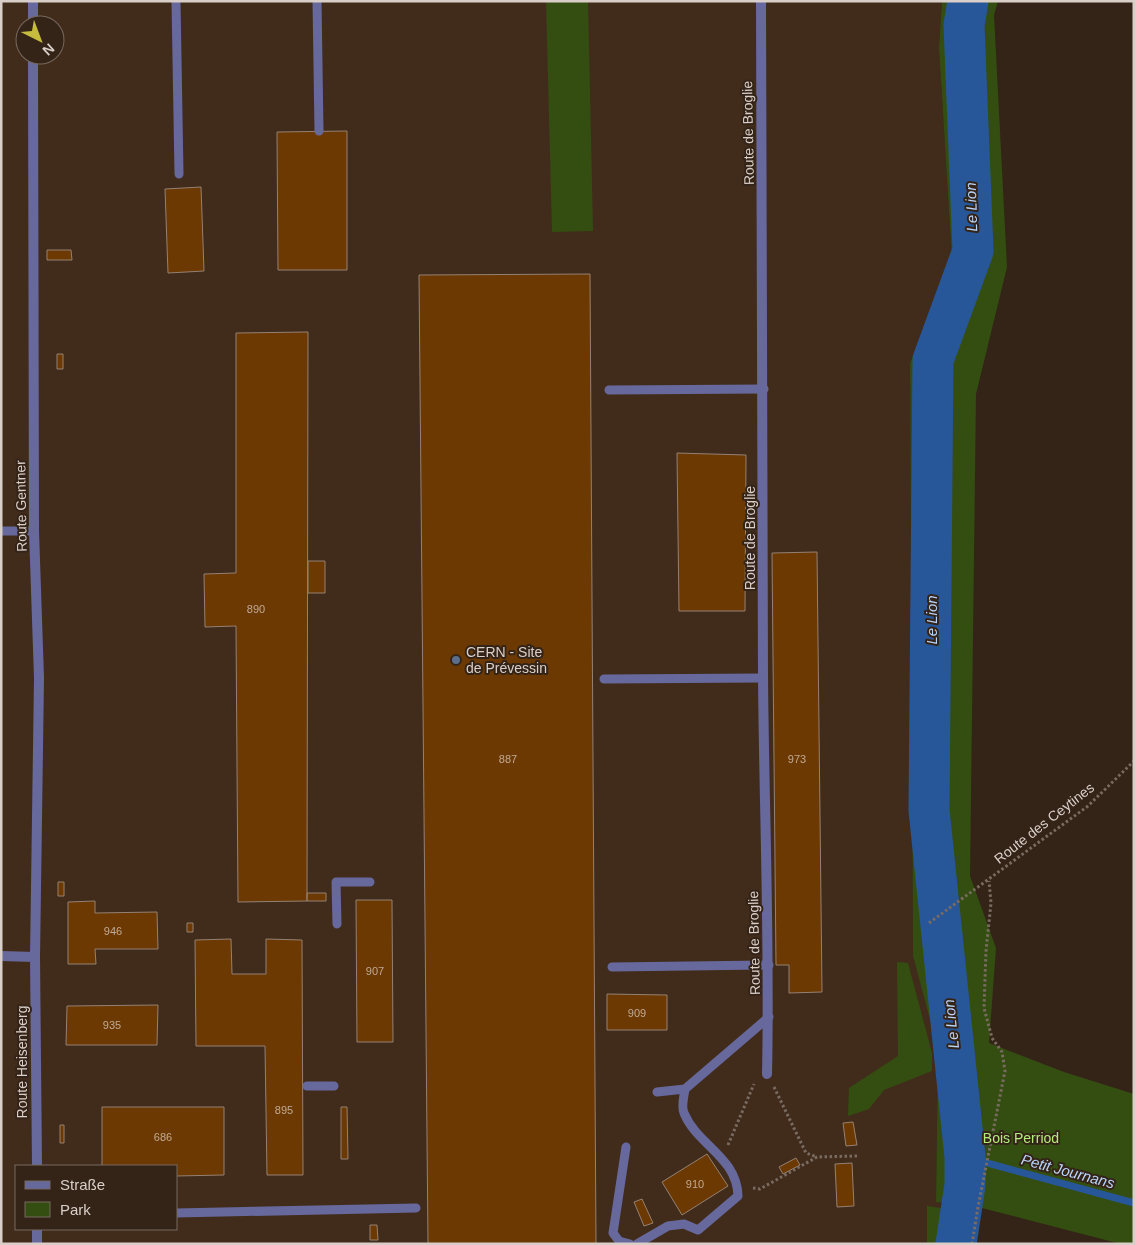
<svg xmlns="http://www.w3.org/2000/svg" width="1135" height="1245" font-family="Helvetica,sans-serif">
	<style>
		.built { fill: #412c1c; fill-rule: evenodd }
		.green { fill: #344e11 }
		.lines { fill: none; stroke-linecap: round; stroke-linejoin: round }
		.stream { stroke: #285799; stroke-width: 7 }
		.river { stroke: #285799; stroke-width: 41 }
		.building { fill: #6d3902; stroke: #948173 }
		.path { stroke: #796b61; stroke-width: 3; stroke-dasharray: 2.5 2.5; stroke-linecap: butt }
		.service { stroke: #67699d; stroke-width: 9 }
		.minor { stroke: #67699d; stroke-width: 10 }
		.service-dot { fill: #5c6f8a; stroke: #342418; stroke-width: 2 }
		.labels { text-anchor: middle; dominant-baseline: central; stroke-width: 4; stroke-linejoin: round; paint-order: stroke }
		.number-label { font-size: 11px; fill: #bfaa96 }
		.street-label { font-size: 14px; fill: #dacfc8; stroke: #342418 }
		.poi-label { font-size: 14px; fill: #dacfc8; stroke: #342418; text-anchor: start }
		.park-label { font-size: 14px; fill: #b5ea7d; stroke: #342418 }
		.water-label { font-size: 15px; font-style: italic; fill: #b9d3f9; stroke: #342418 }
	</style>
	<rect width="100%" height="100%" fill="#342418"/>
	<!-- built -->
	<path class="built" d="M1 1H942L939 48 952 259 910 363 913 956 938 1050 936 1202 973 1208 966 1244H1ZM25 25H55V55H25ZM16 1166H176V1229H16Z"/>
	<!-- green -->
	<path class="green" d="M546 1H588L593 231 552 232Z
		M942 1H998L994 15 1007 267 976 394 970 876 996 948 989 1043 1064 1072 1134 1094V1244H1121L978 1207 936 1202 938 1050 913 956 910 363 952 259 939 48Z
		M897 962 908 963 932 1053V1071L884 1090 869 1109 848 1116 849 1088 898 1056Z
		M927 1206 968 1212 962 1244H927Z"/>
	<g class="lines">
		<!-- stream -->
		<path class="stream" d="M965 1157 1134 1203"/>
		<!-- river -->
		<path class="river" d="M956 1244 965 1185V1157L929 810 933 360 973 251 964 25 968 1"/>
	</g>
	<!-- building -->
	<path class="building" d="M347 131V270H278L277 132Z
		M201 187 204 271 168 273 165 189Z
		M47 250H71L72 260H47Z
		M590 274 596 1244H428L419 275Z
		M308 332 307 901 238 902 236 626 205 627 204 574 236 573V333Z
		M57 354H63V369H57Z
		M677 453 746 455 745 611H679Z
		M817 552 822 992 789 993V965H776L772 553Z
		M308 561H325V593H308Z
		M58 882H64V896H58Z
		M307 893H326V901H307Z
		M356 900H392L393 1042H357Z
		M95 901V913L157 912 158 949H95L96 964H68V902Z
		M187 923H193V932H187Z
		M231 939 232 974H266V939L302 940 303 1175H267L265 1046H196L195 940Z
		M607 994 667 995V1030H607Z
		M158 1005 157 1045H66L67 1006Z
		M102 1107H224V1175L176 1176V1166H102Z
		M341 1107H347L348 1159H341Z
		M853 1122 857 1145 846 1146 843 1123Z
		M60 1125H64V1143H60Z
		M707 1154 728 1186 682 1215 662 1182Z
		M796 1158 800 1165 783 1174 779 1167Z
		M852 1163 854 1206 837 1207 835 1164Z
		M642 1199 653 1223 644 1226 634 1202Z
		M370 1225H377L378 1240H370Z"/>
	<g class="lines">
		<!-- path -->
		<path class="path" d="M929 923 1088 806 1134 761
			M774 1087 806 1153 817 1157
			M728 1145 754 1084
			M753 1188 760 1189 817 1157 857 1156
			M972 1244 978 1207 1005 1071 1002 1052 992 1038 984 1008 986 951 991 903 989 881"/>
		<!-- service -->
		<path class="service" d="M176 1 179 174
			M317 1 319 131
			M609 390 764 389
			M1 531H34
			M604 679 763 678
			M337 924 336 882H370
			M612 967 769 965
			M307 1086H334
			M657 1092 685 1089
			M626 1147 613 1233 619 1241 630 1244
			M176 1213 416 1208
			M637 1244 668 1226 684 1224 698 1230 738 1196C737 1157 697 1145 684 1113 681 1107 684 1096 685 1089L769 1017"/>
		<!-- minor -->
		<path class="minor" d="M33 1V25
			M761 1C763 226 763 451 763 675 764 808 770 941 767 1074
			M33 55 34 531 39 678 35 957 37 1166
			M1 956 35 957
			M37 1244V1229"/>
	</g>
	<!-- markers -->
	<circle class="service-dot" cx="456" cy="660" r="5"/>
	<g class="labels">
		<!-- number labels -->
		<g class="number-label">
			<text x="256" y="609">890</text>
			<text x="508" y="759">887</text>
			<text x="797" y="759">973</text>
			<text x="113" y="931">946</text>
			<text x="375" y="971">907</text>
			<text x="637" y="1013">909</text>
			<text x="112" y="1025">935</text>
			<text x="284" y="1110">895</text>
			<text x="163" y="1137">686</text>
			<text x="695" y="1184">910</text>
		</g>
		<!-- street labels -->
		<g class="street-label">
			<text transform="translate(748 133) rotate(-91)">Route de Broglie</text>
			<text transform="translate(21 506) rotate(-91)">Route Gentner</text>
			<text transform="translate(750 538) rotate(-90)">Route de Broglie</text>
			<text transform="translate(1044 823) rotate(-38)">Route des Ceytines</text>
			<text transform="translate(754 943) rotate(-91)">Route de Broglie</text>
			<text transform="translate(22 1062) rotate(-90)">Route Heisenberg</text>
		</g>
		<!-- poi labels -->
		<g class="poi-label">
			<text x="466" y="652">CERN - Site<tspan x="466" dy="16">de Prévessin</tspan></text>
		</g>
		<!-- park labels -->
		<g class="park-label">
			<text x="1021" y="1138">Bois Perriod</text>
		</g>
		<!-- water labels -->
		<g class="water-label">
			<text transform="translate(971 207) rotate(-92)">Le Lion</text>
			<text transform="translate(931 620) rotate(-90)">Le Lion</text>
			<text transform="translate(951 1024) rotate(-96)">Le Lion</text>
			<text transform="translate(1068 1171) rotate(15)">Petit Journans</text>
		</g>
	</g>
	<!-- border -->
	<rect width="1135" height="1245" fill="none" stroke="#dacfc8" stroke-width="5"/>
	<!-- legend -->
	<rect x="15" y="1165" width="162" height="65" fill="#342418" stroke="#76685e"/>
	<rect x="25" y="1181" width="25" height="8" fill="#67699d" stroke="#76685e"/>
	<text x="60" y="1190" font-size="15" fill="#dacfc8">Straße</text>
	<rect x="25" y="1202" width="25" height="15" fill="#344e11" stroke="#76685e"/>
	<text x="60" y="1215" font-size="15" fill="#dacfc8">Park</text>
	<!-- north arrow -->
	<g transform="translate(40 40) rotate(138)"><circle r="24" fill="#342418" stroke="#76685e"/>
	<path d="M0-4L9 19L0 12L-9 19Z" fill="#c5bc3d"/>
	<text y="-8" font-size="14" font-weight="bold" text-anchor="middle" fill="#dacfc8">N</text>
	</g>
</svg>
